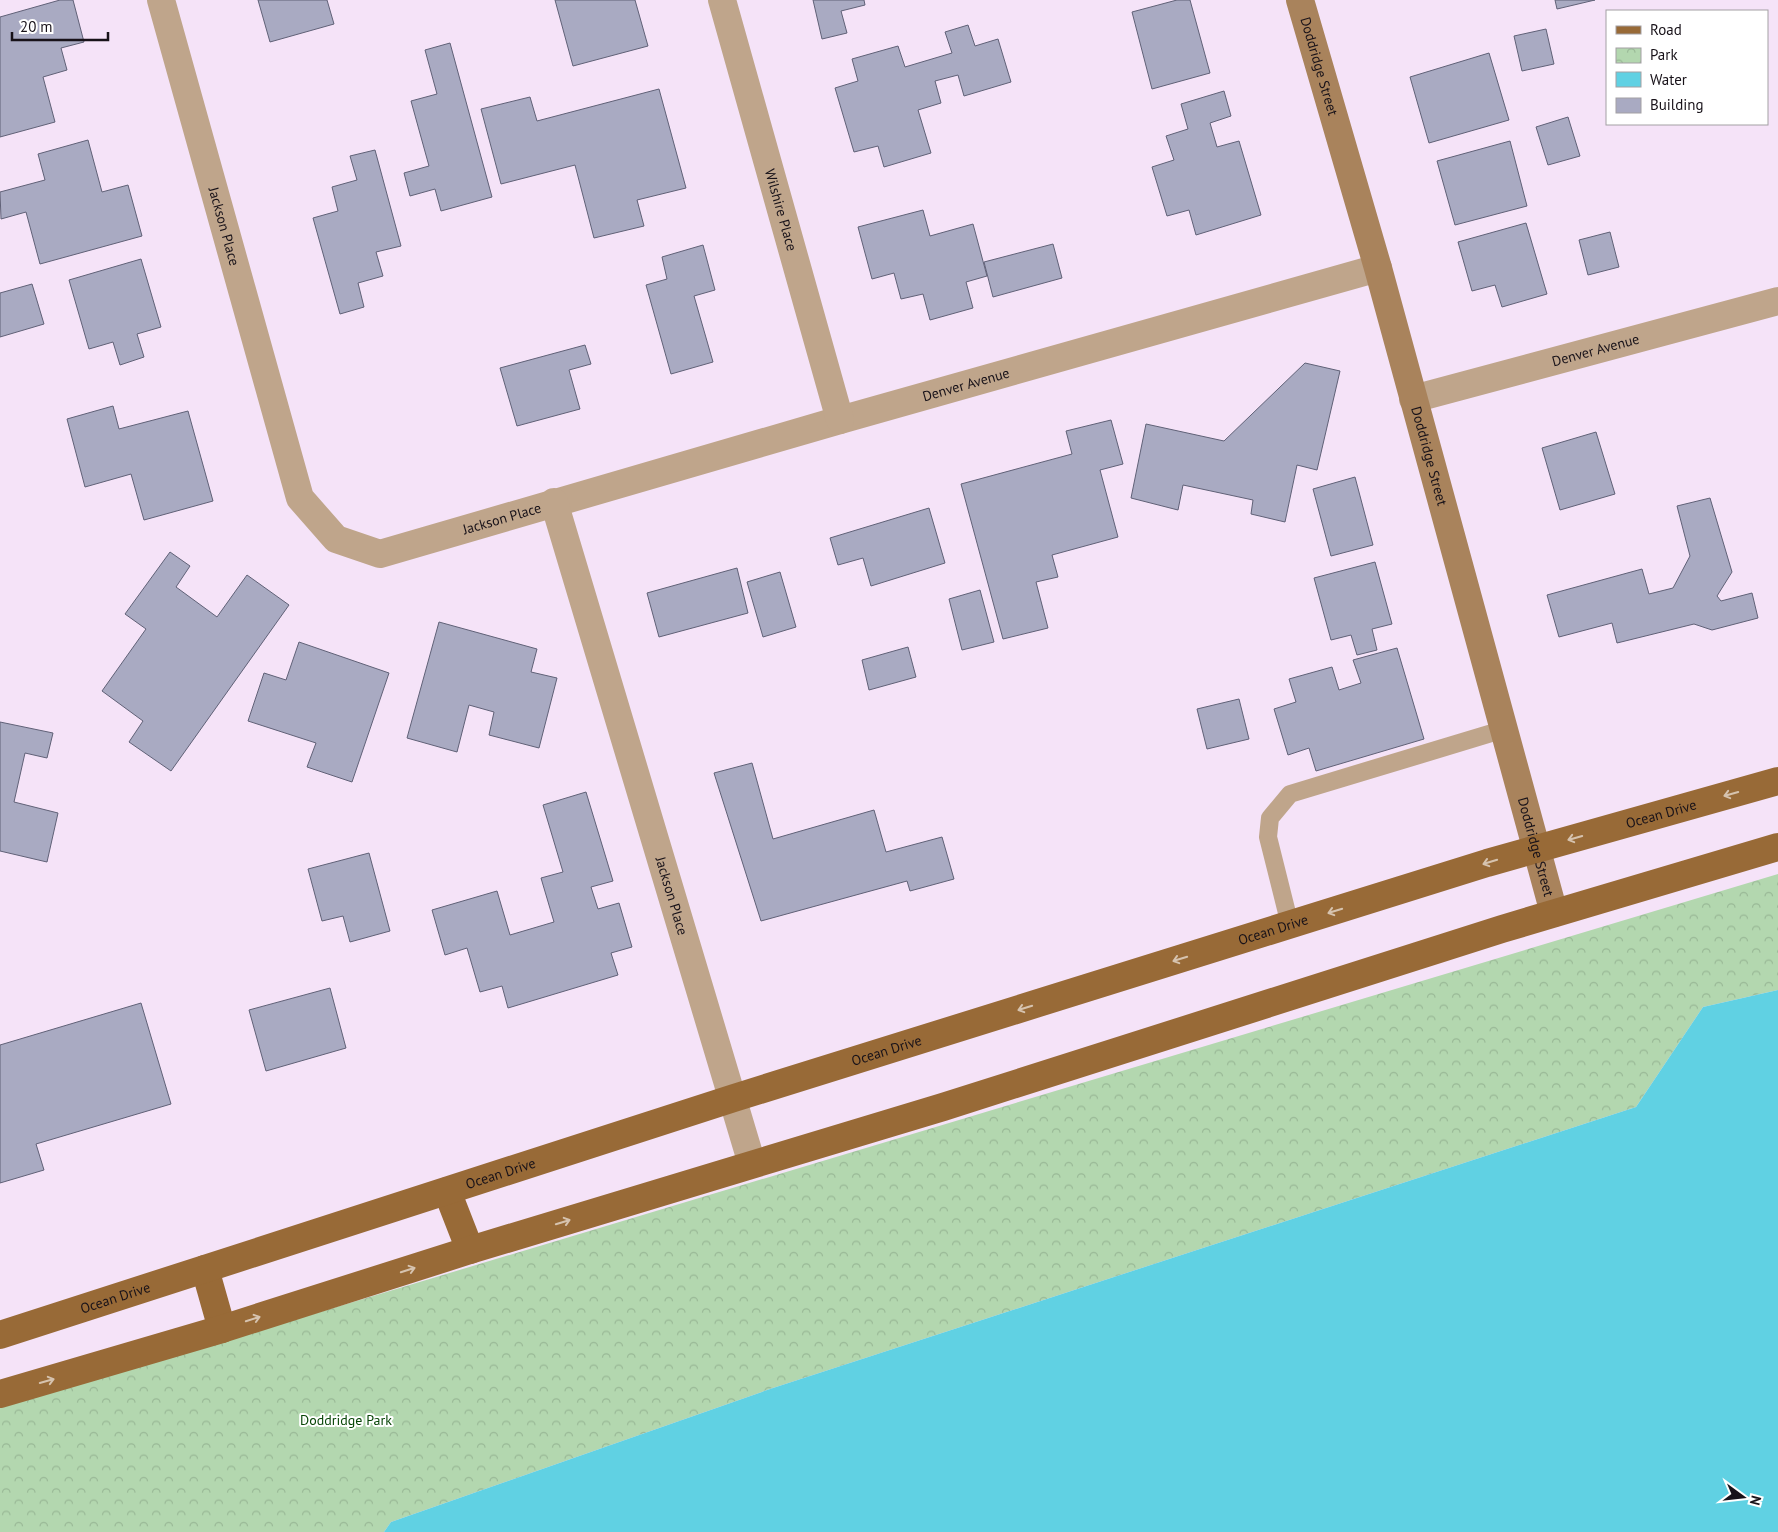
<svg xmlns="http://www.w3.org/2000/svg" width="1778" height="1532" font-family="'PT Sans',sans-serif">
	<style>
		.park { fill: url(#park-crowns) }
		.water { fill: #60d1e3 }
		.building { fill: #a9aac2; stroke: #606177 }
		.lines { fill: none; stroke-linecap: round; stroke-linejoin: round }
		.service { stroke: #bfa58b; stroke-width: 18 }
		.minor { stroke: #bfa58b; stroke-width: 28 }
		.secondary { stroke: #a9835c; stroke-width: 28 }
		.primary { stroke: #986a37; stroke-width: 28 }
		.oneway { stroke: #d6c3af }
		.labels { text-anchor: middle; dominant-baseline: central; stroke-width: 4; stroke-linejoin: round; paint-order: stroke }
		.street-label { font-size: 14px; fill: #181219; stroke: #fff }
		.park-label { font-size: 14px; fill: #074506; stroke: #fff }
	</style>
	<defs>
		<pattern id="park-crowns" width="20" height="18" patternUnits="userSpaceOnUse" patternTransform="scale(1.25)"><rect width="20" height="18" fill="#b3d7af"/><path d="M2 6a3 3 0 1 1 6 0M12 15a3 3 0 1 1 6 0" fill="none" stroke="#99b896"/></pattern>
	</defs>
	<rect width="100%" height="100%" fill="#f5e3f8"/>
	<!-- park -->
	<path class="park" d="M1778 874V990L1703 1007 1636 1107 773 1388 391 1522 384 1532H0V1408Z"/>
	<!-- water -->
	<path class="water" d="M1778 990V1532H384L391 1522 773 1388 1636 1107 1703 1007Z"/>
	<!-- building -->
	<path class="building" d="M60 0H73L84 42 61 48 67 70 43 77 55 122 0 137V17Z
		M258 0H327L334 24 270 42Z
		M555 0H635L648 46 573 66Z
		M813 0H864L865 5 841 11 847 33 822 39Z
		M1177 0H1190L1210 73 1152 89 1132 12Z
		M1555 0H1595L1557 9Z
		M968 25 975 46 998 39 1011 82 964 96 958 75 935 81 941 103 918 110 931 153 884 167 878 146 854 152 835 88 858 81 852 59 898 46 905 67 952 53 945 32Z
		M1546 29 1554 64 1522 71 1514 36Z
		M450 43 492 197 441 211 435 189 410 196 404 173 429 166 411 101 437 94 425 50Z
		M1489 53 1509 120 1429 143 1410 77Z
		M659 89 686 188 637 200 644 226 594 238 575 165 501 184 481 109 530 97 537 121Z
		M1224 91 1231 116 1210 123 1217 147 1239 141 1261 215 1196 235 1189 210 1167 216 1152 167 1174 160 1166 136 1188 129 1181 104Z
		M1568 117 1580 156 1548 165 1536 127Z
		M88 140 102 192 128 185 142 236 40 264 26 212 1 219 0 192 45 180 38 154Z
		M1510 141 1527 206 1455 225 1437 161Z
		M375 150 401 246 376 252 383 276 358 283 364 307 340 314 313 218 338 211 332 187 357 180 350 156Z
		M923 210 930 236 973 224 987 276 966 282 973 308 930 320 923 294 901 299 894 273 872 279 858 227Z
		M1526 223 1547 294 1502 307 1495 285 1472 291 1458 242Z
		M1610 232 1619 267 1588 275 1579 240Z
		M1053 244 1062 278 993 297 984 262Z
		M703 245 715 290 694 296 713 362 671 374 646 285 667 279 662 257Z
		M141 259 161 327 137 334 144 357 120 365 113 342 89 349 69 280Z
		M32 284 44 324 0 337V293Z
		M585 345 591 364 569 370 580 409 517 426 500 368Z
		M1305 363 1340 371 1317 470 1297 465 1285 522 1251 514 1253 500 1183 485 1178 510 1131 498 1146 424 1224 441Z
		M113 406 119 429 188 411 213 501 144 520 131 474 85 487 67 419Z
		M1111 420 1123 464 1100 470 1118 537 1052 555 1058 577 1036 582 1048 628 1003 639 961 484 1072 454 1066 431Z
		M1596 432 1615 494 1560 510 1542 448Z
		M1355 477 1373 545 1331 556 1313 489Z
		M1710 498 1732 572 1717 596 1721 601 1752 593 1758 618 1712 630 1694 624 1617 643 1612 623 1559 637 1547 595 1642 569 1649 594 1673 588 1690 556 1677 506Z
		M929 508 945 563 871 586 863 558 838 565 830 538Z
		M170 552 190 566 176 587 217 617 247 575 289 605 171 771 129 742 143 721 102 691 146 629 125 614Z
		M1375 562 1392 624 1372 629 1377 650 1357 655 1351 635 1331 640 1314 578Z
		M737 568 748 613 659 637 647 593Z
		M780 572 796 627 763 637 747 582Z
		M980 590 994 642 962 650 949 599Z
		M439 622 537 649 531 672 557 678 539 748 489 735 494 712 469 705 457 752 407 738Z
		M299 642 389 673 352 782 307 767 316 743 248 721 264 673 286 680Z
		M908 647 916 677 869 690 862 660Z
		M1397 648 1424 739 1316 771 1309 748 1288 755 1274 709 1296 702 1289 679 1332 667 1339 690 1361 683 1353 660Z
		M1239 699 1249 739 1207 749 1197 709Z
		M0 722 53 733 47 758 25 753 14 802 58 813 47 862 0 851Z
		M752 763 773 839 874 810 886 852 942 837 954 879 910 891 907 881 761 921 714 773Z
		M586 792 613 881 591 887 598 909 619 903 632 947 611 953 618 975 508 1008 502 986 480 992 467 948 445 955 432 910 497 891 510 935 554 922 541 878 563 872 543 805Z
		M369 853 390 931 350 942 343 916 322 921 308 869Z
		M330 988 346 1048 266 1071 249 1010Z
		M141 1003 171 1104 36 1144 44 1170 0 1183V1045Z"/>
	<g class="lines">
		<!-- service -->
		<path class="service" d="M1290 925 1268 837 1270 818 1290 794 1505 729"/>
		<!-- minor -->
		<g class="minor">
			<path id="s1" d="M161 0 300 498 336 539 380 554 840 420 1378 268"/>
			<path id="s2" d="M722 0 840 420"/>
			<path id="s3" d="M1413 399 1778 301"/>
			<path id="s4" d="M554 502 752 1164"/>
		</g>
		<!-- secondary -->
		<path class="secondary" id="s5" d="M1300 0 1378 268 1554 913"/>
		<!-- primary -->
		<g class="primary">
			<path d="M447 1191 470 1250"/>
			<path d="M205 1269 222 1329"/>
			<path id="s6" d="M0 1335 734 1098 1487 863 1778 781"/>
			<path d="M0 1394 222 1329 470 1250 943 1107 1502 929 1778 847"/>
		</g>
	</g>
	<!-- one-way arrows -->
	<defs><path id="oneway-shaft" d="M-6 0H5M1.5-3L5.5 0L1.5 3" fill="none" stroke-width="1.6" stroke-linecap="round" stroke-linejoin="round" transform="scale(1.25)"/></defs>
	<g class="oneway">
		<use href="#oneway-shaft" transform="translate(1731 794) rotate(164)"/>
		<use href="#oneway-shaft" transform="translate(1575 838) rotate(164)"/>
		<use href="#oneway-shaft" transform="translate(1490 862) rotate(163)"/>
		<use href="#oneway-shaft" transform="translate(1335 911) rotate(163)"/>
		<use href="#oneway-shaft" transform="translate(1180 959) rotate(163)"/>
		<use href="#oneway-shaft" transform="translate(1025 1008) rotate(163)"/>
		<use href="#oneway-shaft" transform="translate(563 1222) rotate(-17)"/>
		<use href="#oneway-shaft" transform="translate(408 1270) rotate(-18)"/>
		<use href="#oneway-shaft" transform="translate(253 1319) rotate(-18)"/>
		<use href="#oneway-shaft" transform="translate(47 1381) rotate(-16)"/>
	</g>
	<g class="labels">
		<!-- street labels -->
		<g class="street-label">
			<text stroke="none"><textPath href="#s5" startOffset="69">Doddridge Street</textPath></text>
			<text stroke="none"><textPath href="#s2" startOffset="218">Wilshire Place</textPath></text>
			<text stroke="none"><textPath href="#s1" startOffset="235">Jackson Place</textPath></text>
			<text stroke="none"><textPath href="#s3" startOffset="189">Denver Avenue</textPath></text>
			<text stroke="none"><textPath href="#s1" startOffset="1228">Denver Avenue</textPath></text>
			<text stroke="none"><textPath href="#s5" startOffset="474">Doddridge Street</textPath></text>
			<text stroke="none"><textPath href="#s1" startOffset="745">Jackson Place</textPath></text>
			<text stroke="none"><textPath href="#s6" startOffset="1741">Ocean Drive</textPath></text>
			<text stroke="none"><textPath href="#s5" startOffset="879">Doddridge Street</textPath></text>
			<text stroke="none"><textPath href="#s4" startOffset="411">Jackson Place</textPath></text>
			<text stroke="none"><textPath href="#s6" startOffset="1336">Ocean Drive</textPath></text>
			<text stroke="none"><textPath href="#s6" startOffset="931">Ocean Drive</textPath></text>
			<text stroke="none"><textPath href="#s6" startOffset="526">Ocean Drive</textPath></text>
			<text stroke="none"><textPath href="#s6" startOffset="121">Ocean Drive</textPath></text>
		</g>
		<!-- park labels -->
		<g class="park-label">
			<text x="346" y="1420">Doddridge Park</text>
		</g>
	</g>
	<!-- legend -->
	<rect x="1606" y="10" width="162" height="115" fill="#ffffff" stroke="#a3a0a3"/>
	<rect x="1616" y="26" width="25" height="8" fill="#986a37" stroke="#a3a0a3"/>
	<text x="1650" y="35" font-size="15" fill="#181219">Road</text>
	<rect x="1616" y="48" width="25" height="15" fill="url(#park-crowns)" stroke="#a3a0a3"/>
	<text x="1650" y="60" font-size="15" fill="#181219">Park</text>
	<rect x="1616" y="72" width="25" height="15" fill="#60d1e3" stroke="#a3a0a3"/>
	<text x="1650" y="85" font-size="15" fill="#181219">Water</text>
	<rect x="1616" y="98" width="25" height="15" fill="#a9aac2" stroke="#a3a0a3"/>
	<text x="1650" y="110" font-size="15" fill="#181219">Building</text>
	<!-- north arrow -->
	<g transform="translate(1743 1497) rotate(105)" stroke="#ffffff" stroke-width="4" paint-order="stroke">
	<path d="M0-4L9 19L0 12L-9 19Z" fill="#181219"/>
	<text y="-8" font-size="14" font-weight="bold" text-anchor="middle" fill="#181219">N</text>
	</g>
	<!-- scale -->
	<path d="M12 32v8h96v-8" fill="none" stroke="#181219" stroke-width="2.5"/>
	<text x="20" y="32" font-size="15" fill="#181219" stroke="#ffffff" stroke-width="4" paint-order="stroke">20 m</text>
</svg>
